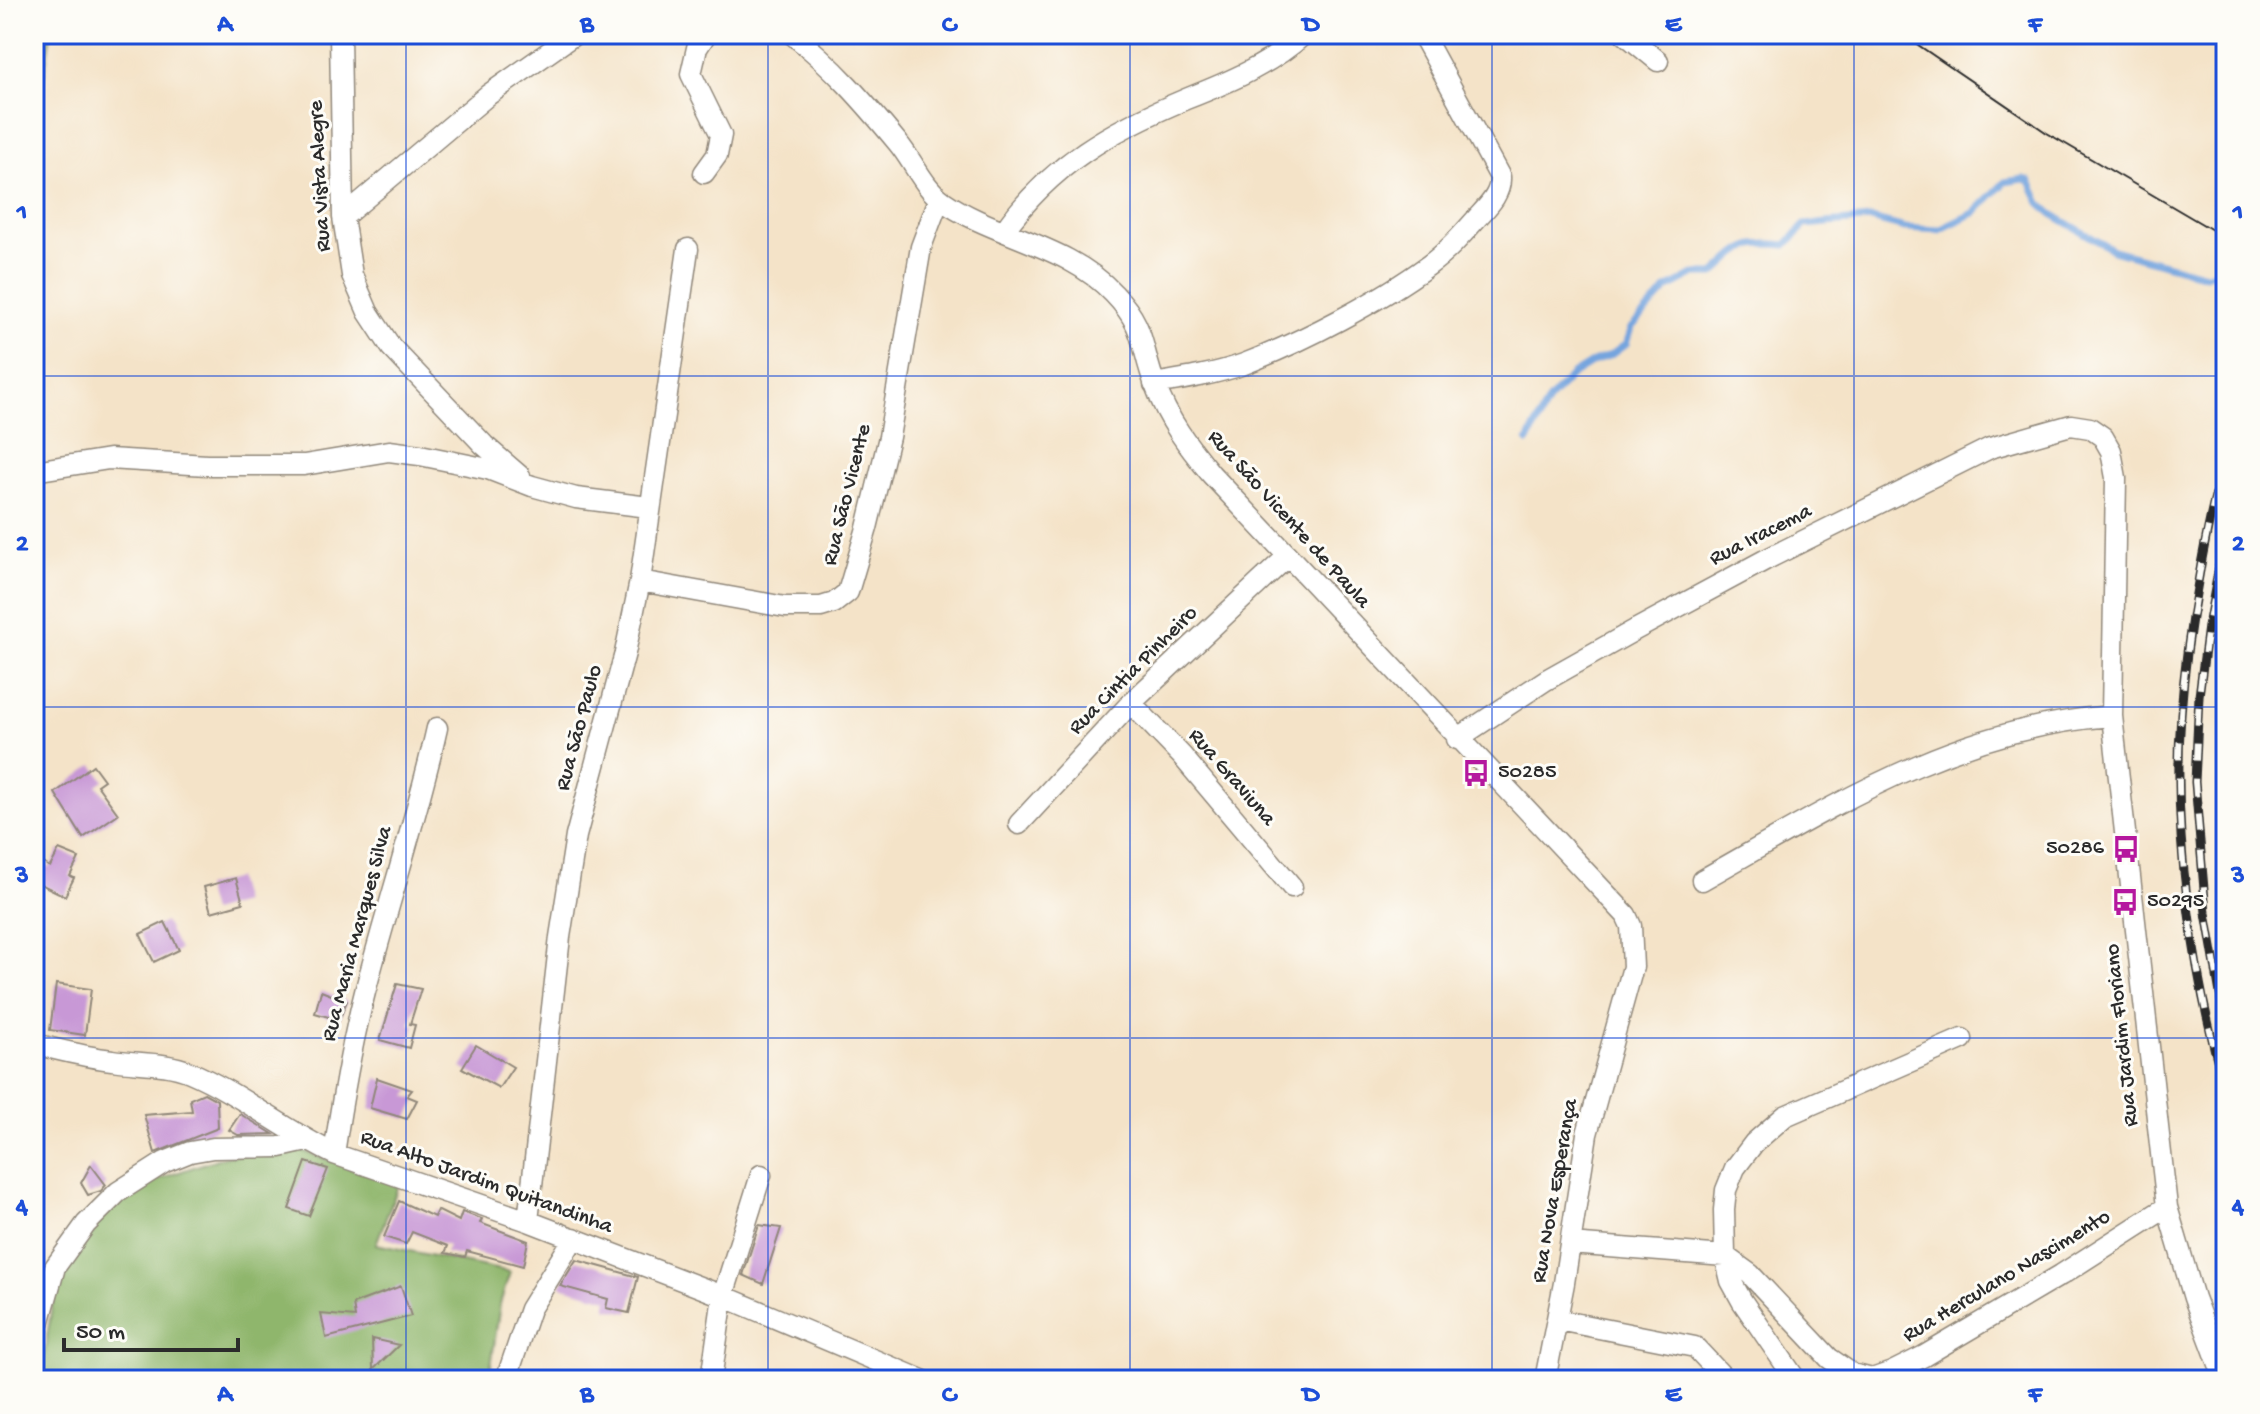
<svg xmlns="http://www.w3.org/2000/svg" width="2260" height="1414" font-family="'Gochi Hand',sans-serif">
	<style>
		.forest { fill: #8fb66c; stroke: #5d704c; stroke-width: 2 }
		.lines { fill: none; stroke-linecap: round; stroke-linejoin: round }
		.stream { stroke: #74a4de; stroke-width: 7 }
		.building { fill: #c898d6 }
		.minor-casing { stroke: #90877a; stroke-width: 23 }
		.minor { stroke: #fff; stroke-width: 20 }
		.tram { stroke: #2b2b2b; stroke-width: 2 }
		.rail-casing { stroke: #2b2b2b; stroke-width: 9 }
		.rail { stroke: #fdfcf7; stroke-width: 6; stroke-dasharray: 18; stroke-linecap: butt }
		.grid { fill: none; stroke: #1d4ed8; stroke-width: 2; stroke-opacity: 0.55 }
		.labels { text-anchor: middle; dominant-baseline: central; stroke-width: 6; stroke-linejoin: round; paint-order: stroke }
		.street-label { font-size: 22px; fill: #2b2b2b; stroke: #fdfcf7 }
		.poi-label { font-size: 22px; fill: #2b2b2b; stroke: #fdfcf7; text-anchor: start }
		.neatline { fill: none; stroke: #1d4ed8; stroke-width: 3 }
		.grid-label { font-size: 26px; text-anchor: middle; font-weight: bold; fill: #1d4ed8 }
	</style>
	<rect width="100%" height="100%" fill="#fdfcf7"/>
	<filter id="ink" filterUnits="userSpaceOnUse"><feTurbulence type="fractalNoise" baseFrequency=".0125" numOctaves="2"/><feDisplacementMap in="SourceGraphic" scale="16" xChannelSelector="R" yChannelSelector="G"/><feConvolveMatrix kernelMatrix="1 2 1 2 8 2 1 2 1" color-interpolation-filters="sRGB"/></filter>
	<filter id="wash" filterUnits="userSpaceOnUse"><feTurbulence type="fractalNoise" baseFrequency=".006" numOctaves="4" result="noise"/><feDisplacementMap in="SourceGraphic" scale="32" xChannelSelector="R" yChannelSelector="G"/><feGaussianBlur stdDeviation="1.8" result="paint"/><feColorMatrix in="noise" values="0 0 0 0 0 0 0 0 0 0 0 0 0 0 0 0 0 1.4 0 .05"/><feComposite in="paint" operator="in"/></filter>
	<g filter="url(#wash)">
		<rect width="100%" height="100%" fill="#f4e3c8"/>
		<!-- forest -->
		<path class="forest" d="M34 34H51L34 137Z
			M297 1149 399 1184 376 1244 510 1272 500 1304 489 1380H40L59 1264 123 1191 226 1156Z"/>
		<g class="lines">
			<!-- stream -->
			<path class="stream" d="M1528 441 1548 401 1572 375 1593 362 1611 355 1626 344 1631 328 1667 289 1695 274H1714C1744 247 1744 241 1786 245L1805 225 1871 219 1905 228 1939 230 1974 213 2005 182 2024 179 2030 181 2040 203 2052 214 2113 250 2205 275 2226 269"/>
		</g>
		<g id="blocks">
			<!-- building -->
			<path class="building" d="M93 765 104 780 97 785 118 814 83 838 55 793Z
				M59 850 79 858 70 876 74 878 65 896 34 881 41 862 50 867Z
				M236 878 243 903 211 912 204 887Z
				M165 922 179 950 154 962 140 934Z
				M56 984 91 989 85 1035 50 1030Z
				M397 984 421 989 410 1024 415 1025 409 1048 380 1040Z
				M321 991 347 1001 339 1020 315 1013Z
				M476 1045 513 1067 499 1088 462 1068Z
				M377 1078 412 1090 407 1096 417 1100 407 1119 370 1108Z
				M204 1093 217 1100 218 1128 155 1153 144 1115 192 1111 190 1099Z
				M240 1114 255 1123 273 1134 238 1135 229 1130Z
				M306 1162 328 1169 309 1216 289 1209Z
				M91 1165 106 1185 101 1191 88 1195 81 1183Z
				M399 1201 434 1217 437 1210 459 1221 462 1212 482 1219 480 1223 528 1241 523 1266 467 1251 465 1257 445 1253 448 1246 412 1232 406 1244 384 1237Z
				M759 1225 781 1228 763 1284 743 1275Z
				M576 1260 638 1277 629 1313 606 1308 608 1299 560 1286Z
				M401 1286 411 1316 326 1338 321 1314 355 1317 353 1304Z
				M372 1339 399 1345 373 1370Z"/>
		</g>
	</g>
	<g filter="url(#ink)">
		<use href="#blocks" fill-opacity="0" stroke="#90877a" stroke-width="2"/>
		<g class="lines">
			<!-- minor casing -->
			<g class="minor-casing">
				<path id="minor" d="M340 34 343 217 352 275 368 312 391 347 484 445 520 476
					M792 34C832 65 866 104 898 143 913 161 924 188 943 201 995 237 1069 245 1114 294 1147 328 1140 347 1156 387 1168 420 1188 446 1211 474L1626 915 1631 926 1633 967 1587 1134 1564 1283 1545 1380
					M1625 34 1658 61
					M704 173 717 155 721 135 691 74 697 48 706 34
					M343 217 488 95 572 36
					M1004 231C1051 164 1112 130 1186 99 1229 82 1270 65 1304 34
					M1154 384C1185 379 1216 374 1244 364 1302 342 1380 301 1429 265 1447 252 1462 235 1477 218 1488 206 1501 194 1500 177L1422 34
					M34 471 109 459 207 465H304L389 451 420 455 488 469 532 486 576 498 649 507
					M640 581 785 607H821L834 603 848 592 867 528 889 437 921 247 939 199
					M1131 703 1182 756 1292 887
					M1457 739 1546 680 1635 630 1765 560 1990 448 2071 425 2090 428 2103 437 2111 451 2116 478 2112 716 2167 1207 2194 1298 2225 1380
					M1019 824 1131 703 1288 556
					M1702 880C1835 805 1956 727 2112 716
					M34 1044C60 1050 85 1057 112 1060 138 1064 166 1062 190 1072 241 1094 284 1130 334 1154L528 1221 723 1296 922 1380
					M334 1154C342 1100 351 1046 365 992 388 904 417 817 437 728
					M528 1221 560 937 576 836 625 653 640 581 688 249
					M1570 1244 1725 1256 1750 1274 1829 1358 1852 1374 1872 1379 1892 1372 1924 1356 2061 1275 2167 1207
					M1558 1320 1695 1347 1726 1380
					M34 1341 55 1267 86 1224 118 1192 165 1162 190 1152 213 1148 280 1147 307 1141
					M506 1380 530 1309 574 1238
					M711 1380 723 1296 761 1175
					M1796 1380 1742 1301 1731 1281 1725 1256 1724 1210 1726 1190 1735 1168 1754 1143 1785 1116 1962 1039"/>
			</g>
			<!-- minor -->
			<use href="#minor" class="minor"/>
			<!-- tram -->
			<path class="tram" d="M1902 34 2047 133 2226 238"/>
			<!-- rail casing -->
			<g class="rail-casing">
				<path id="rail" d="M2226 458C2213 498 2205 540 2198 582 2190 626 2184 670 2181 714 2172 834 2193 977 2226 1093
					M2226 529 2208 626 2199 696 2195 782 2206 913 2226 1028"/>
			</g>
			<!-- rail -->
			<use href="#rail" class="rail"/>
		</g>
	</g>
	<!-- grid -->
	<path class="grid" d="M406 34V1380M768 34V1380M1130 34V1380M1492 34V1380M1854 34V1380M34 376H2226M34 707H2226M34 1038H2226"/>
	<!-- icons -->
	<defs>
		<g id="bus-bare" transform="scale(2.16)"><path d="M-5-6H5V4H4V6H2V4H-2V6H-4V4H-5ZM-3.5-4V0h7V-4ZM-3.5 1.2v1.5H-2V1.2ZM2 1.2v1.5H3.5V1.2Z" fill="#b5179e" stroke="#fdfcf7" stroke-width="2.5" paint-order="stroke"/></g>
	</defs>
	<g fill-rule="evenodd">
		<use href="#bus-bare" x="1476" y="773"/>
		<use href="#bus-bare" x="2126" y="849"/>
		<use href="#bus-bare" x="2125" y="902"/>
	</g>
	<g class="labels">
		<!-- street labels -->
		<g class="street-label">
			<text transform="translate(321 176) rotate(-93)">Rua Vista Alegre</text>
			<text transform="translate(848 495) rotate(-76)">Rua São Vicente</text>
			<text transform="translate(1288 520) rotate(48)">Rua São Vicente de Paula</text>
			<text transform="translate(1761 536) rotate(-27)">Rua Iracema</text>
			<text transform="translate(1134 671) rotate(-45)">Rua Cintia Pinheiro</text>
			<text transform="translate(580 728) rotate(-75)">Rua São Paulo</text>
			<text transform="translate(1231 778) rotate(49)">Rua Graviuna</text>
			<text transform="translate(358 934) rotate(-75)">Rua Maria Marques Silva</text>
			<text transform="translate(2123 1035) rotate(-96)">Rua Jardim Floriano</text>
			<text transform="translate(486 1183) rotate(20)">Rua Alto Jardim Quitandinha</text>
			<text transform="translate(1556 1191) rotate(-80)">Rua Nova Esperança</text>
			<text transform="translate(2007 1277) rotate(-31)">Rua Herculano Nascimento</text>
		</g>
		<!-- poi labels -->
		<g class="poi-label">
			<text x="1498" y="773">50285</text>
			<text x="2104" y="849" text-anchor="end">50286</text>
			<text x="2147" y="902">50295</text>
		</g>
	</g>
	<!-- margin -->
	<rect width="2260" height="1414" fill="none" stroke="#fdfcf7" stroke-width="88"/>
	<!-- scale -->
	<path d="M64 1338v12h174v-12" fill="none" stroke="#2b2b2b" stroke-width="4"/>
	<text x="76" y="1338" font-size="24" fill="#2b2b2b" stroke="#fdfcf7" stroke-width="6" paint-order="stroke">50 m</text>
	<rect x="44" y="44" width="2172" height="1326" class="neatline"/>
	<g class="grid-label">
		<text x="225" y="31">A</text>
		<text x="587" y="31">B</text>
		<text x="949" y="31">C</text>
		<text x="1311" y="31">D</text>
		<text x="1673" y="31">E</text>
		<text x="2035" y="31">F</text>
		<text x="22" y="219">1</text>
		<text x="2238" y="219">1</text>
		<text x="22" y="550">2</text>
		<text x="2238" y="550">2</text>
		<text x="22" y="882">3</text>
		<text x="2238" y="882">3</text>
		<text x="22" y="1213">4</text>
		<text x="2238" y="1213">4</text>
		<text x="225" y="1401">A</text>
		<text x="587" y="1401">B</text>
		<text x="949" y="1401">C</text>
		<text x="1311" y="1401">D</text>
		<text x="1673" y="1401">E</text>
		<text x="2035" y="1401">F</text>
	</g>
</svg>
